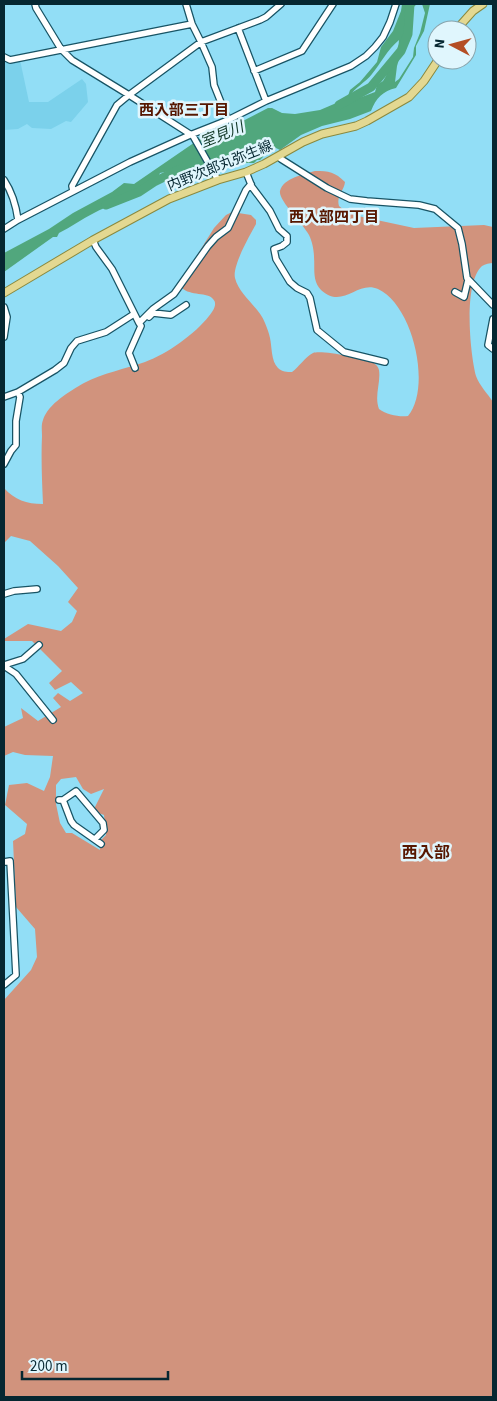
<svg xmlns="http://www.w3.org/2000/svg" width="497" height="1401" font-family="'Source Sans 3','Noto Sans JP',sans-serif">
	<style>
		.built { fill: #7bd1eb }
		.green { fill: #d1937d; fill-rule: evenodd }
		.water { fill: #51a77d; fill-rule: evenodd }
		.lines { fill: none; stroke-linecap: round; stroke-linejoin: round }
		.river { stroke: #51a77d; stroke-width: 9 }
		.minor-casing { stroke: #185465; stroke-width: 8 }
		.major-casing { stroke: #89893f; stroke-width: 9 }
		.minor { stroke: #fff; stroke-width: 5.5 }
		.major { stroke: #e3d891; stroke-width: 7 }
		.labels { text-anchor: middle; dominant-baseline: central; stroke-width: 5; stroke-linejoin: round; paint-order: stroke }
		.street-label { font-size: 14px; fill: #062731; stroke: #e0f6fd }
		.neighbourhood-label { font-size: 15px; font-weight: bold; fill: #571700; stroke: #e0f6fd }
		.water-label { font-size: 15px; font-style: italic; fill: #103625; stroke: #e0f6fd }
		.quarter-label { font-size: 16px; font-weight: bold; fill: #571700; stroke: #e0f6fd }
	</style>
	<rect width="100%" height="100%" fill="#92def6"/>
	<!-- built -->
	<path class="built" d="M4 59 20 60 29 102H48L82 79 86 84 88 102 71 122 66 121 51 129 32 128 27 124 18 129 4 130Z"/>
	<!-- green -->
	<path class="green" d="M315 171C329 171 335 172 345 182 344 191 336 196 339 206L345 211 358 216 414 228 484 225 493 227V263C490 263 485 264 482 266 463 283 470 353 476 376 479 385 488 394 493 402V1397H4V1000L31 970 37 957 35 929 16 907 13 841 25 834 27 824 5 805 9 785 27 783 44 791 50 777 53 756 25 755 13 752 4 756V727L23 718 21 708 38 721 61 707 53 698 58 693 70 701 83 693 71 682 55 690 49 683 62 671 32 641H4V639L28 624 61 631 72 622 77 611 68 602 78 588 58 566 30 541 11 536 4 543V488C15 500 26 504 43 504 42 481 41 458 42 436 42 431 41 425 43 420 48 404 70 391 84 383 103 373 125 369 145 362 167 354 195 334 209 316 213 311 218 304 213 299 208 292 190 296 182 288L186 273 214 228 226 215 232 212 251 215 256 220V224C250 235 232 266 235 278 239 295 259 307 265 323 267 328 269 333 270 338 272 347 271 361 278 368 282 372 287 372 292 372 299 367 305 357 313 353 322 350 361 358 371 362 375 363 378 366 379 370 381 383 374 396 379 409 387 415 399 417 408 416 432 387 413 305 378 289 357 280 343 310 321 290 312 281 315 268 314 257 314 250 312 241 309 235 303 224 278 200 280 191 283 178 305 174 315 171ZM76 777 83 789 91 794 104 789 93 811 104 815 106 835 99 842 100 850 72 833H66L60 823 56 804V785L61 779Z"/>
	<!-- water -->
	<path class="water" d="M402 4H417L408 12 406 36 397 66 395 82 399 79 413 57 414 48 420 33 425 13 422 4H430L424 31 416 46V55L396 88C383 91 376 98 371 111L350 119 322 126 301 135 280 150 276 148 268 152 260 160H257L254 163H243L220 169 200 166 193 169H176L175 170 160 173 159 175 142 188 116 199 115 202C108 207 101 209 94 213 82 219 71 227 59 233L57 237H53L4 272V253L49 229 73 213 112 192 124 183 134 184 201 138 235 125 268 108H272L282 113 295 114 320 110 341 101 348 96 350 90 360 82 377 62 381 47 393 31 401 11ZM399 40 398 51 387 72 386 76 383 81 377 85 375 92 351 101 349 97C355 87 365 83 372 74 381 63 387 50 399 40Z"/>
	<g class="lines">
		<!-- river -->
		<path class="river" d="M339 105 371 87 401 51 408 34 410 4
			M106 205 139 192 154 182 193 163"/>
		<!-- minor casing -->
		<g class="minor-casing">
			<path id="minor" d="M35 4 36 8 61 49 72 60 129 95 193 136 218 180
				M186 4 192 24 201 42 212 67 214 85 228 120
				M238 28 266 101
				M4 57 10 60 192 24
				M254 71 302 51 333 4
				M279 157 281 159 327 188 350 199 367 201 419 205 435 209 458 228 462 244 467 278 493 305
				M246 172 252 187 270 211 279 229 287 236V242L282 246 274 249 276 259 290 282 297 288 307 293 310 298 317 330 344 352 385 362
				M4 180C12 192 16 205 18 220
				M73 191 72 186 117 105 129 95 201 42 260 20 266 17 281 4
				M4 229 18 220 130 162 190 135 228 120 266 101 351 66 366 56 375 47 383 37 390 22 396 4
				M93 240 96 247 112 269 139 323 153 309 174 294 208 246 216 237 228 228 246 190 251 184
				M455 292 464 297 468 280
				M4 307 7 317 4 337
				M149 317 153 313 171 315 186 305
				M493 319 488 345 493 349
				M135 368 129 353 141 326 139 323
				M4 397 18 392 55 370 64 363 71 348 77 341 106 332 134 314
				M4 464 11 451 16 445V421L20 397 18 392
				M4 594 14 591 37 589
				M4 665 23 659 39 645
				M4 666 16 674 53 720
				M59 800H63L71 821 74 825 101 844
				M63 800 76 791 103 823 104 830 95 839
				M4 862 10 861 16 975 4 985"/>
		</g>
		<!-- major casing -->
		<g class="major-casing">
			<path id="major" d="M456 30 473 11 483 4
				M4 293 93 240 169 199 218 180 246 172 264 164 303 142 322 134 356 126 367 121 409 97 424 81 438 60"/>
		</g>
		<!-- minor -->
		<use href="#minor" class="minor"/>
		<!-- major -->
		<use href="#major" class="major"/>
	</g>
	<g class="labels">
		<!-- street labels -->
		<g class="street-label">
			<text transform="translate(220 166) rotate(-22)">内野次郎丸弥生線</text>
		</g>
		<!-- neighbourhood labels -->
		<g class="neighbourhood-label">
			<text x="184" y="110">西入部三丁目</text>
			<text x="334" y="217">西入部四丁目</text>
		</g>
		<!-- water labels -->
		<g class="water-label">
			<text transform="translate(222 135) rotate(-22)">室見川</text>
		</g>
		<!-- quarter labels -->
		<g class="quarter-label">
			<text x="426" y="853">西入部</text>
		</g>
	</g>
	<!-- border -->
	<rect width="497" height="1401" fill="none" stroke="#062731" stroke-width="10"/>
	<!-- north arrow -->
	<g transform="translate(452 45) rotate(276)"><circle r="24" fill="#e0f6fd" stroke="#89a3ab"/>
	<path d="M0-4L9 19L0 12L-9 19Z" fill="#b44e25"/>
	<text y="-8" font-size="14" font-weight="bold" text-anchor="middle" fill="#062731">N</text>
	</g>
	<!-- scale -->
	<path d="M22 1371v8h146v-8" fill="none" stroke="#062731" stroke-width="2.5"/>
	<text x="30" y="1371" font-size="15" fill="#062731" stroke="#e0f6fd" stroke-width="4" paint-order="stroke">200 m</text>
</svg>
